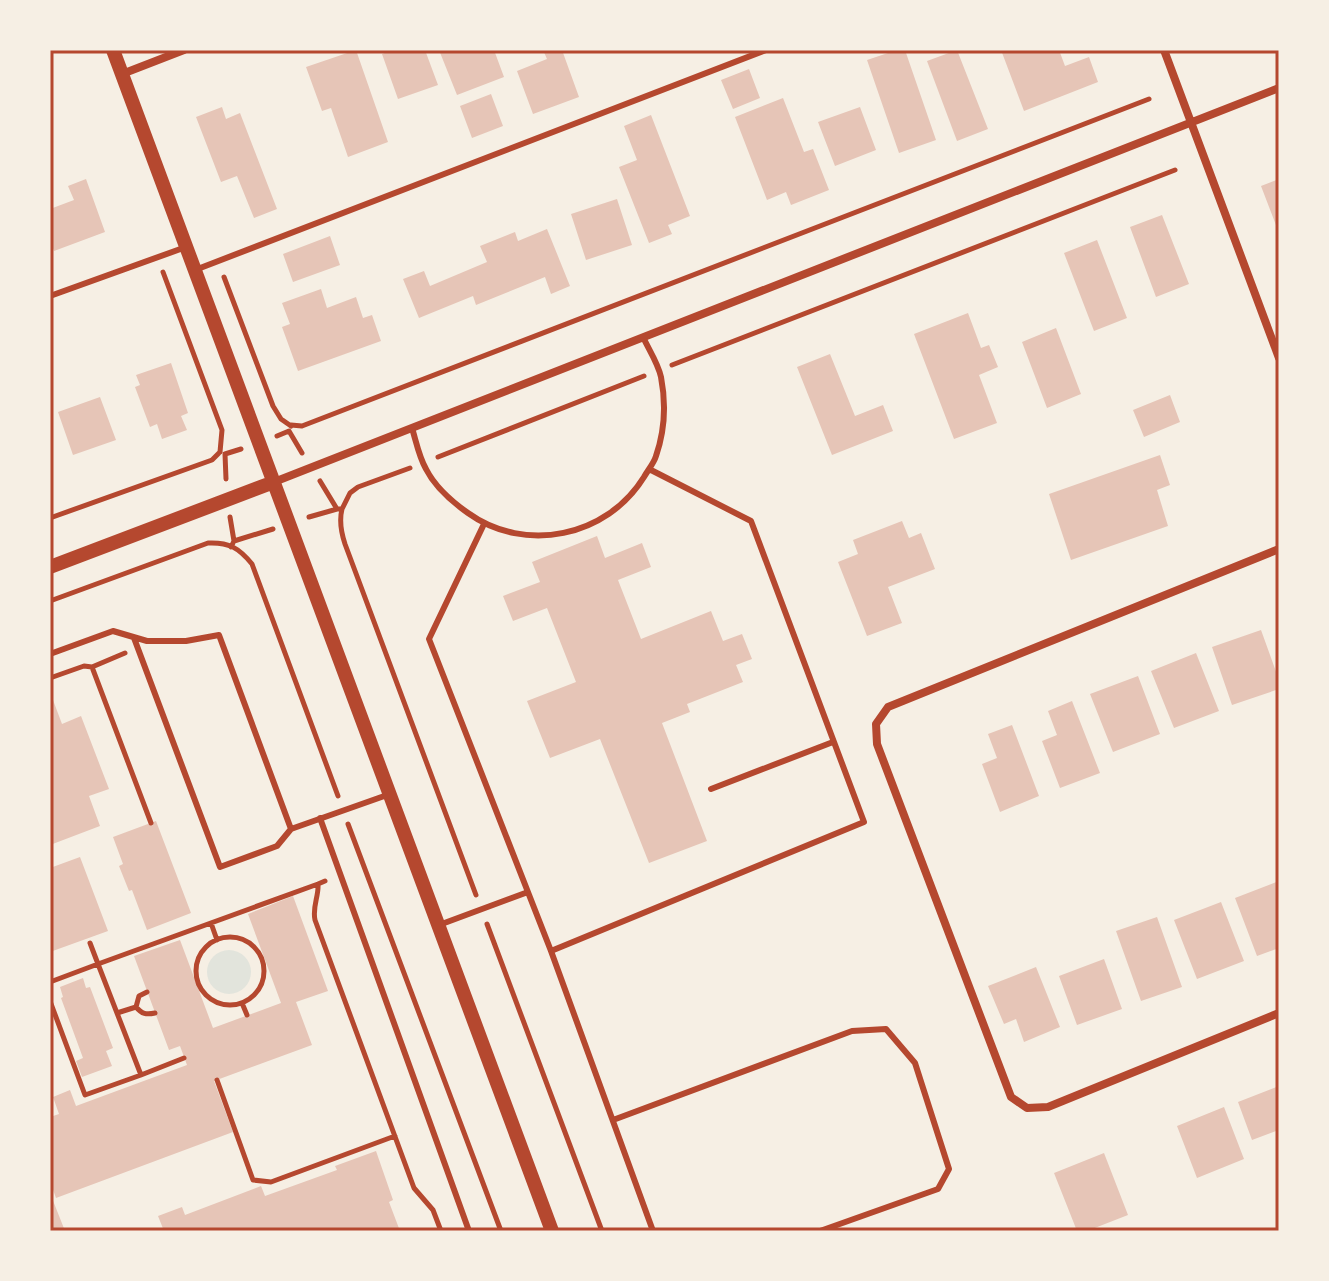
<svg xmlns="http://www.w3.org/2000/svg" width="1329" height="1281" font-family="'DM Sans',sans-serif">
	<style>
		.green { fill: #e2e4dc }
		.building { fill: #e6c5b7 }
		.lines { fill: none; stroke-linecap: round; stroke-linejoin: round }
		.path { stroke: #b5482f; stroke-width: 5 }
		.service { stroke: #b5482f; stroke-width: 6 }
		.minor { stroke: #b5482f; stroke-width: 8 }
		.tertiary { stroke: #b5482f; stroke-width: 14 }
		.neatline { fill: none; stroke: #b5482f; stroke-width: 3 }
	</style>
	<rect width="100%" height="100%" fill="#f6efe4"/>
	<!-- green -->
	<path class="green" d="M207 972a22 22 0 1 1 44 0a22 22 0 1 1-44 0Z"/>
	<!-- building -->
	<path class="building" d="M356 50 388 142 348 157 331 108 322 111 306 67Z
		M393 50H425L438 85 398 99 382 54Z
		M439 50H494L504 77 457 95Z
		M543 50H562L579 97 533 114 517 71 547 59Z
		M897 50H905L936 140 899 153 867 60Z
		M957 50 988 129 957 141 927 61Z
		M1001 50H1059L1065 66 1089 57 1098 82 1024 111Z
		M749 69 760 98 733 109 721 80Z
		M491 94 503 126 472 138 460 106Z
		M783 98 804 152 813 149 829 190 791 205 786 192 767 200 735 117Z
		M222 107 226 119 240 113 277 209 254 218 237 176 221 182 196 117Z
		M860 107 876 150 835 166 818 122Z
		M651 115 690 216 668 225 672 234 649 243 619 167 637 160 624 126Z
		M86 179 105 232 54 251 50 241V209L74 200 68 186Z
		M1279 179V233L1261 186Z
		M617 199 632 245 586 260 571 214Z
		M1162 215 1189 284 1156 297 1130 227Z
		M547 229 570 286 551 294 545 277 476 305 473 296 419 318 403 279 424 271 430 286 487 262 480 246 515 232 518 241Z
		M330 236 340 265 293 282 283 254Z
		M1097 240 1127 318 1094 331 1064 253Z
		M321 289 327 308 356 297 363 318 372 315 381 341 298 371 282 327 290 324 282 303Z
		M968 313 981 348 989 345 998 367 979 375 997 423 954 439 914 334Z
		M1056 328 1081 394 1047 408 1022 342Z
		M830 354 855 416 883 405 893 431 832 455 797 367Z
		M171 363 188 413 181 416 187 430 162 439 157 424 150 427 135 387 140 385 136 375Z
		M1170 395 1180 422 1144 437 1133 410Z
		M100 397 116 440 73 455 58 412Z
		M1160 455 1170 485 1157 490 1168 526 1071 560 1049 494Z
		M902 521 909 538 921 533 935 569 888 587 902 623 867 636 838 562 858 554 853 540Z
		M597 536 605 558 642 543 651 567 618 580 641 639 711 611 723 641 742 634 752 659 736 665 743 682 687 704 690 712 662 723 707 841 649 863 600 739 550 758 527 701 576 682 547 608 513 621 503 596 540 582 532 562Z
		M1261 630 1279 680V689L1232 705 1212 647Z
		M1196 653 1219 711 1174 728 1151 671Z
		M1138 676 1160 734 1113 752 1090 694Z
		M50 692 62 724 81 716 109 789 89 796 100 826 50 845Z
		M1072 701 1100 773 1060 788 1042 741 1057 735 1048 711Z
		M1012 725 1039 796 1000 812 982 764 997 758 988 734Z
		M156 821 191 913 147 930 132 890 129 891 119 866 123 864 113 837Z
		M80 857 108 931 50 952V868Z
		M1279 881V948L1257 956 1235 898Z
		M293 896 328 991 296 1002 312 1045 214 1081 233 1132 56 1198 50 1181V1117L59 1114 53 1097 70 1090 76 1106 187 1065 180 1046 169 1050 134 956 180 940 213 1028 281 1003 248 914Z
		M1221 902 1244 961 1197 979 1174 920Z
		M1157 917 1182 987 1141 1001 1116 931Z
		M1104 959 1122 1009 1077 1025 1059 976Z
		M1036 967 1060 1027 1024 1042 1016 1019 1004 1024 988 986Z
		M83 978 86 988 90 987 113 1048 106 1051 112 1066 82 1077 76 1061 83 1058 61 998 63 997 60 987Z
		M1279 1086V1138L1276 1131 1252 1140 1238 1102Z
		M1224 1107 1244 1159 1197 1178 1177 1126Z
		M376 1151 393 1200 389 1202 400 1231H164L158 1216 182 1207 185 1215 261 1186 265 1196 337 1170 335 1166Z
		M1104 1153 1128 1215 1087 1231H1077L1054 1173Z
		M50 1193 65 1231H50Z"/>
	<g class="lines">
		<!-- path -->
		<path class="path" d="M163 272 222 430 220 452
			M224 277 273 406 281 419 291 426
			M672 365 1175 170
			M291 425 302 426 1149 99
			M277 436 289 431 302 453
			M438 457 644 376
			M226 479 225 454 241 449
			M337 509H342L350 493 358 487 410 468
			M342 509C339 521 341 532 345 544L476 895
			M230 517 234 541
			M309 517 337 509 320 481
			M50 518 212 460 220 452
			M231 547 234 541 273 529
			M50 601 208 543C229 542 239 548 252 564L338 796
			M125 653 92 667 151 823
			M50 678 84 666 92 667
			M348 824 501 1231
			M325 881 318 884C319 896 312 907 315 920L414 1188 433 1210 441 1231
			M211 923 217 940
			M487 924 602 1231
			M196 971a34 34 0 1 1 68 0a34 34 0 1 1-68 0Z
			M90 943 98 964 318 884
			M50 982 98 964 141 1075 85 1095 50 1001
			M242 1003 247 1015
			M136 1007 139 996 147 992
			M117 1013 136 1007C142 1014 146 1015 155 1013
			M141 1075 184 1058
			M217 1080 253 1180 271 1182 395 1136"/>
		<!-- service -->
		<path class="service" d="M195 270 766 50
			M50 296 186 247
			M412 428C416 441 419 457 426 469 435 487 451 501 468 513 525 554 607 537 644 477 648 470 654 463 656 456 665 430 666 403 661 377 658 363 649 350 643 337
			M484 524 429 639 551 951 864 822 751 521 649 469
			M134 638 220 867 277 846 291 829 390 794
			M50 654 113 631 147 641H186L219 635 291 829
			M711 789 833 742
			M320 818 469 1231
			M439 925 528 892
			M551 951 653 1231
			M613 1120 852 1031 886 1029 915 1063 949 1169 938 1189 820 1231"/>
		<!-- minor -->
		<path class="minor" d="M1164 50 1279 358
			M122 74 184 50
			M274 482 1279 88
			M1279 549 888 707 876 724 877 744 1011 1097 1027 1108 1048 1107 1279 1013"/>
		<!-- tertiary -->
		<path class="tertiary" d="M113 50 552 1231
			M50 567 274 482"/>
	</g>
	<!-- border -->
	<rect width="1329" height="1281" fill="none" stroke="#f6efe4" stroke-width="104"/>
	<rect x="52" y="52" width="1225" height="1177" class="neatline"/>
</svg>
